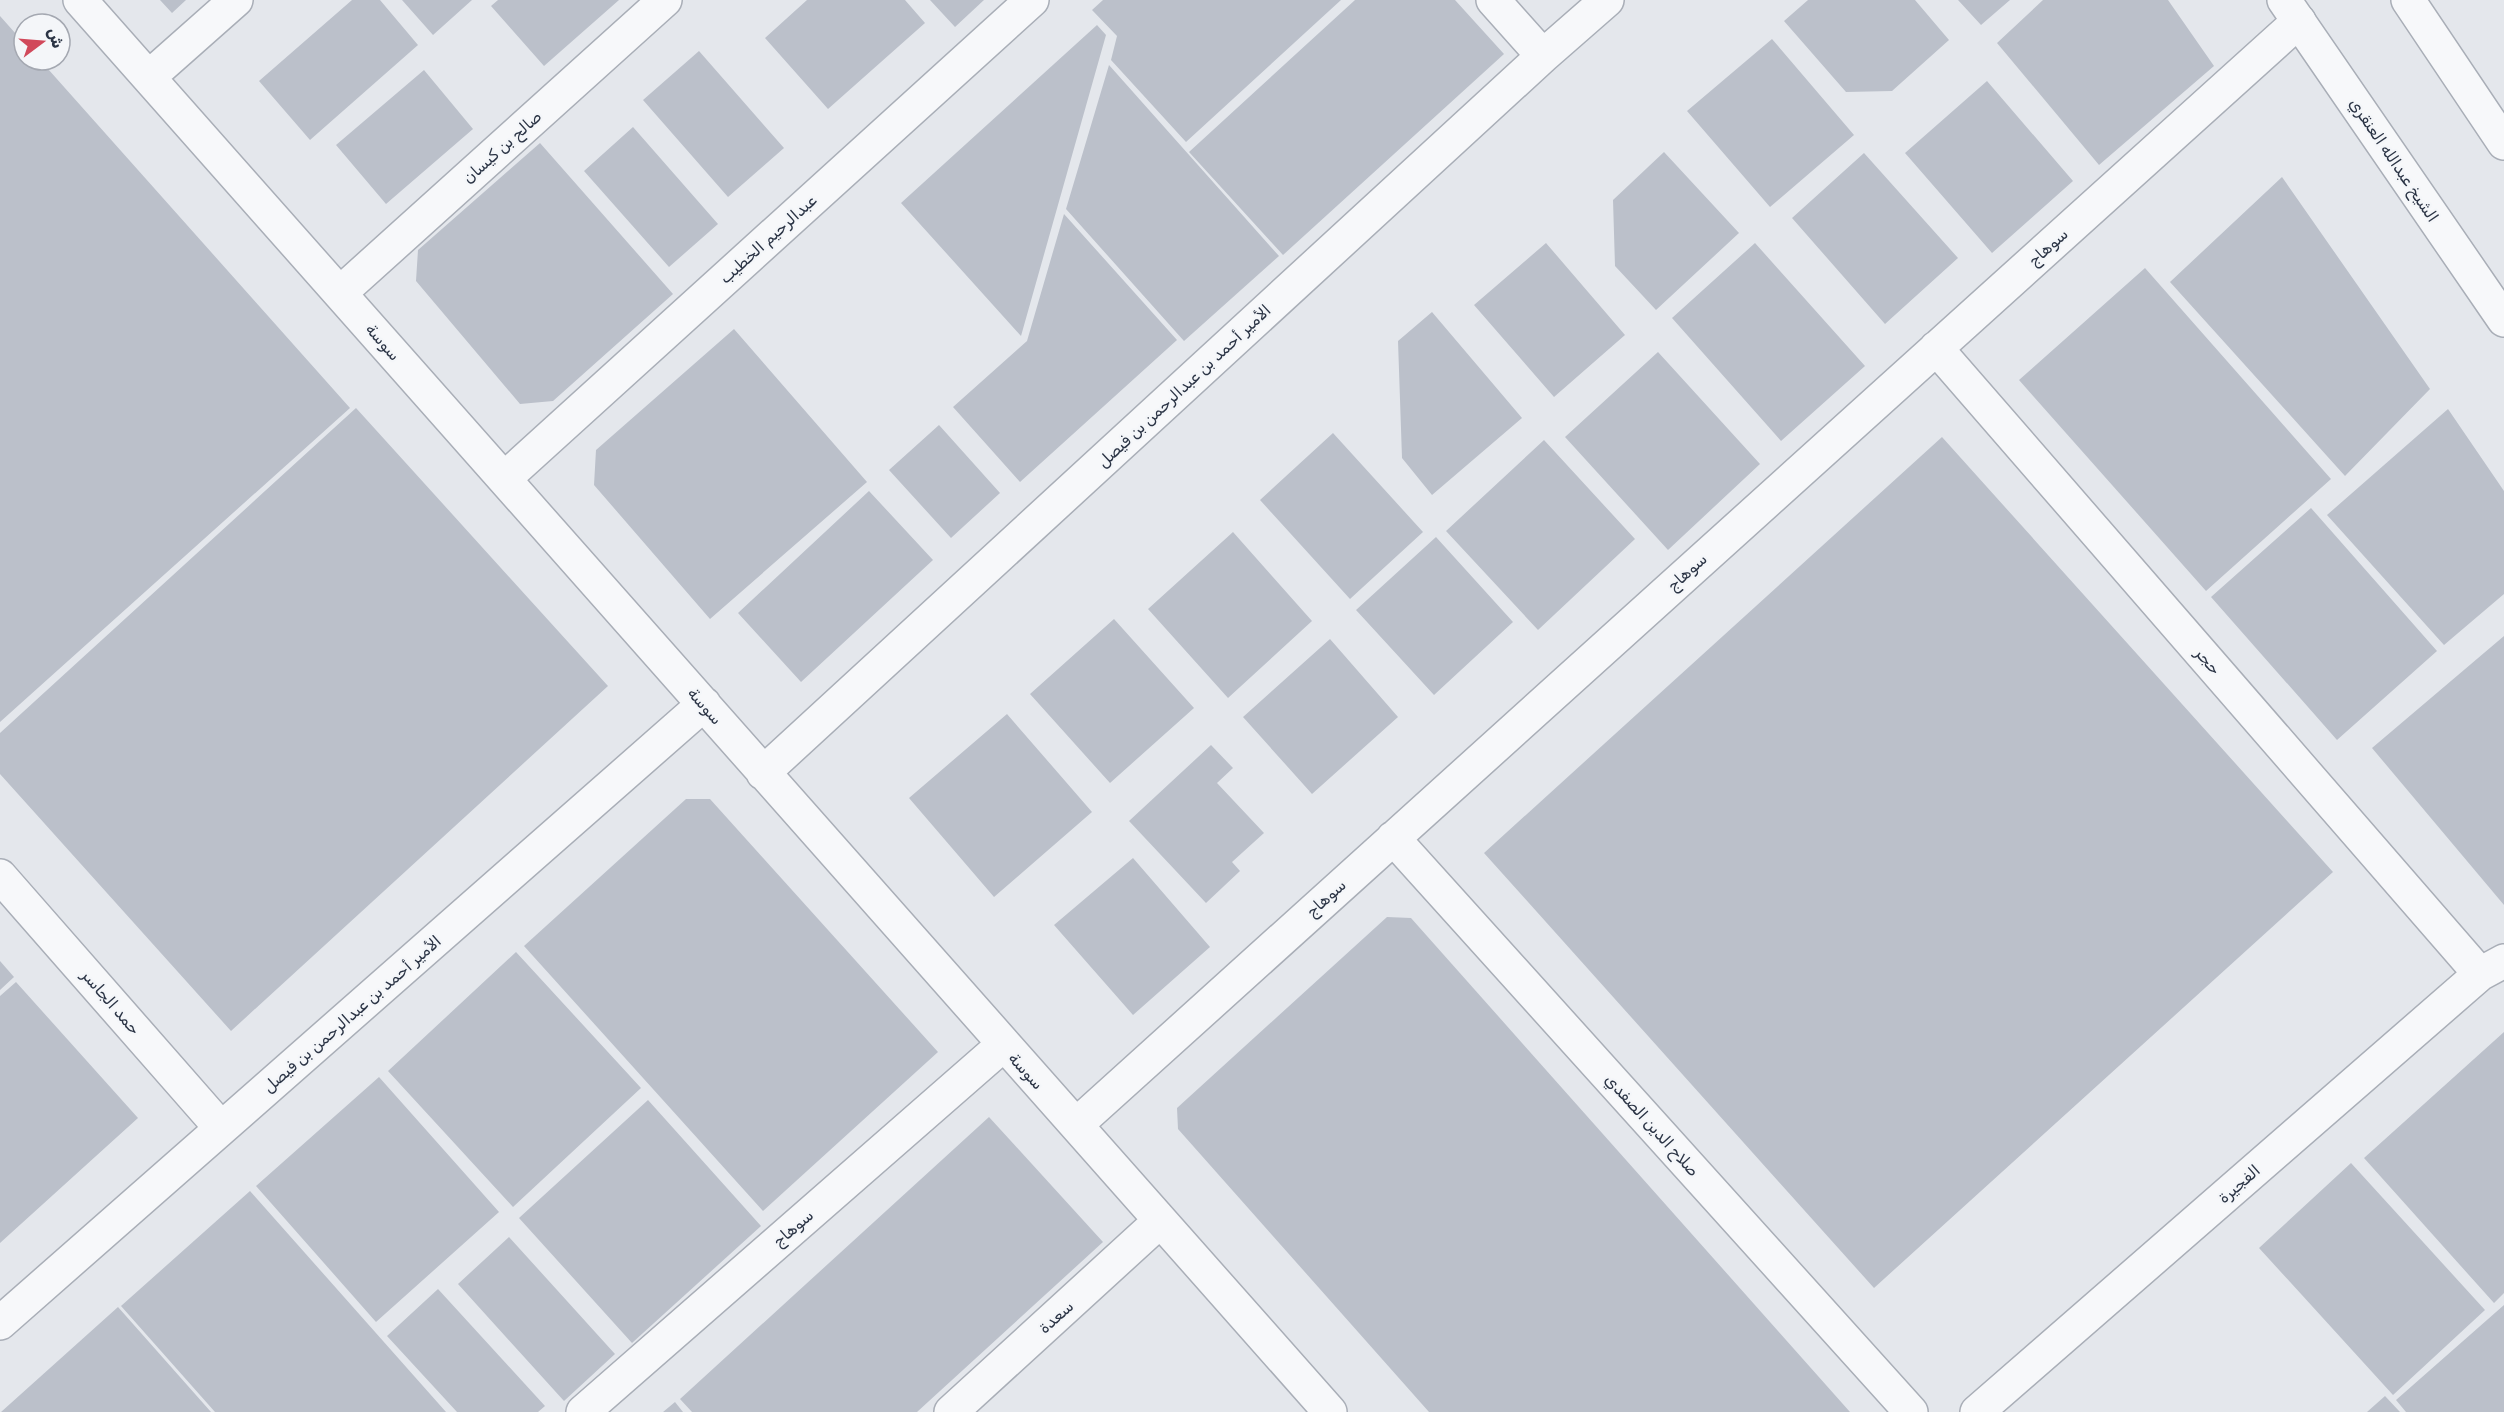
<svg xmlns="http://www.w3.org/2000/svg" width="2504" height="1412" font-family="Rubik,Vazirmatn,sans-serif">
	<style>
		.building { fill: #bbc0ca }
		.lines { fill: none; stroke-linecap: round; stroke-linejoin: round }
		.minor-casing { stroke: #a9aeb7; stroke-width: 36 }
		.tertiary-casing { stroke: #a9aeb7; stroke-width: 36 }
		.minor { stroke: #f7f8fa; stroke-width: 33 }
		.tertiary { stroke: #f7f8fa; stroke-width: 33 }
		.labels { text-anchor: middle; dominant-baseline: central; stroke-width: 4.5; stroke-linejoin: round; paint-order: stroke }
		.street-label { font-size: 16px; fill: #2b3445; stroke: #f4f6f9 }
	</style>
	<rect width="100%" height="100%" fill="#e4e7ec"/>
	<!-- building -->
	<path class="building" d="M160 0H186L172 13Z
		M352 0H380L418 45 310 140 259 81Z
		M402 0H472L433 35Z
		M498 0H619L544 66 491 6Z
		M807 0H905L925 23 828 109 765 38Z
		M930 0H984L955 27Z
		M1103 0H1341L1186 142 1111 60 1117 36 1092 10Z
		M1355 0H1455L1504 54 1283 255 1189 152Z
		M1808 0H1915L1949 40 1892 91 1846 92 1784 21Z
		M1958 0H2010L1981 25Z
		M2043 0H2168L2214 66 2099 165 1997 43Z
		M0 16 24 43V60H40L350 408 0 722Z
		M1097 25 1106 35 1021 336 901 203Z
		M1772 39 1854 135 1770 207 1687 111Z
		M699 51 784 148 728 197 643 100Z
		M1109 65 1279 256 1184 341 1066 209Z
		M424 70 473 129 386 204 336 145Z
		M1987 81 2073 181 1992 253 1905 153Z
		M633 127 718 224 669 267 584 171Z
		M540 143 673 294 553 401 520 404 416 281 418 250Z
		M1664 152 1739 233 1656 310 1615 266 1613 200Z
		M1864 153 1958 258 1885 324 1792 218Z
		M2282 177 2430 389 2345 476 2170 282Z
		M1064 214 1177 340 1020 482 953 407 1027 341Z
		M1546 243 1625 335 1554 397 1474 305Z
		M1755 243 1865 366 1781 441 1672 318Z
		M2145 268 2331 479 2206 591 2019 380Z
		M1432 312 1522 418 1432 495 1402 458 1398 341Z
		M734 329 867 482 710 619 594 485 596 450Z
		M1658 352 1760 464 1668 550 1565 437Z
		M356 408 608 686 231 1031 0 774V733Z
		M2448 409 2504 491V594L2444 645 2327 515Z
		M939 425 1000 493 951 538 889 470Z
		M1333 433 1423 532 1350 599 1260 500Z
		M1942 437 2333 872 1874 1288 1484 853Z
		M1544 440 1635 539 1538 630 1446 531Z
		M869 491 933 560 801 682 738 613Z
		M2311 508 2437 651 2337 740 2211 597Z
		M1233 532 1312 621 1228 698 1148 609Z
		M1436 537 1513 622 1434 695 1356 610Z
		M1114 619 1194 708 1110 783 1030 694Z
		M2504 636V905L2372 748Z
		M1330 639 1398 717 1312 794 1243 717Z
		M1007 714 1092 812 994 897 909 798Z
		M1211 745 1233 768 1217 783 1264 833 1232 862 1240 871 1206 903 1129 821Z
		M686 799H710L938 1052 763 1211 524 946Z
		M1133 858 1210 947 1133 1015 1054 925Z
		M1387 917 1411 918 1850 1412H1429L1178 1129 1177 1108Z
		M516 952 641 1088 513 1207 388 1071Z
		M0 961 14 977 0 990Z
		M16 982 138 1118 0 1243V996Z
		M2504 1032V1293L2494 1303 2364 1158Z
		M379 1077 499 1212 376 1322 256 1186Z
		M648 1100 761 1226 632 1343 519 1218Z
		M989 1117 1103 1242 917 1412H692L680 1399Z
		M2351 1163 2485 1310 2393 1395 2259 1248Z
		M250 1191 446 1412H215L121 1306Z
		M509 1237 615 1354 564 1401 458 1284Z
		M438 1289 545 1406 538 1412H457L387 1336Z
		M2504 1305V1412H2406L2396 1400Z
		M118 1307 211 1412H1Z
		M2385 1396 2400 1412H2367Z
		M675 1402 683 1412H663Z"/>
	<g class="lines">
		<!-- minor casing -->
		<g class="minor-casing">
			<path id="minor" d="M80 0 1330 1412
				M1493 0 1543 56
				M149 77 236 0
				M340 293 665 0
				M1936 348 2480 974
				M504 479 1032 0
				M763 773 1543 56 1607 0
				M1393 838 1911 1412
				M0 876 221 1128
				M1076 1125 2299 21
				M0 1323 704 704
				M583 1412 1003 1045
				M951 1412 1160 1221
				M1977 1412 2480 974 2504 961"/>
		</g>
		<!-- tertiary casing -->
		<g class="tertiary-casing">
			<path id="tertiary" d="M2284 0 2504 320
				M2408 0 2504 143"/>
		</g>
		<!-- minor -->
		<use href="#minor" class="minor"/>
		<!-- tertiary -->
		<use href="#tertiary" class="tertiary"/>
	</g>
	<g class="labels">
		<!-- street labels -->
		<g class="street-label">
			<text transform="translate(502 147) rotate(-42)">صالح بن كيسان</text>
			<text transform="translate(2394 160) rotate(56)">الشيخ عبدالله العنقري</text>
			<text transform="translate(768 239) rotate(-42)">عبدالرحيم الخطيب</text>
			<text transform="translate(2048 247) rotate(-42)">سوهاج</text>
			<text transform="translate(383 342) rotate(49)">سوسة</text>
			<text transform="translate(1184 386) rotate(-43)">الأمير أحمد بن عبدالرحمن بن فيصل</text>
			<text transform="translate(1687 572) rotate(-42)">سوهاج</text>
			<text transform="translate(2208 661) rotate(49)">حجر</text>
			<text transform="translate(705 706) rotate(49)">سوسة</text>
			<text transform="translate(1326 898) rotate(-42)">سوهاج</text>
			<text transform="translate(111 1002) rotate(49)">حمد الجاسر</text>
			<text transform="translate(352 1014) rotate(-41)">الأمير أحمد بن عبدالرحمن بن فيصل</text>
			<text transform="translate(1026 1071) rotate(48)">سوسة</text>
			<text transform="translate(1652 1125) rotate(48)">صلاح الدين الصفدي</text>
			<text transform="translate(2239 1184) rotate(-41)">الفجيرة</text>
			<text transform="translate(793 1228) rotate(-41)">سوهاج</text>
			<text transform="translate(1056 1317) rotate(-42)">سعدة</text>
		</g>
	</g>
	<!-- north arrow -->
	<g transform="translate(42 42) rotate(74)"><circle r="28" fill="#f4f6f9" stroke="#a4a8b1" stroke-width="1.5"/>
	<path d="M0-4.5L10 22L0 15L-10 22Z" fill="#d1495b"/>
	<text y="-9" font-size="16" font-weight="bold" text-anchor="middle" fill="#2b3445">ش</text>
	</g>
</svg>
